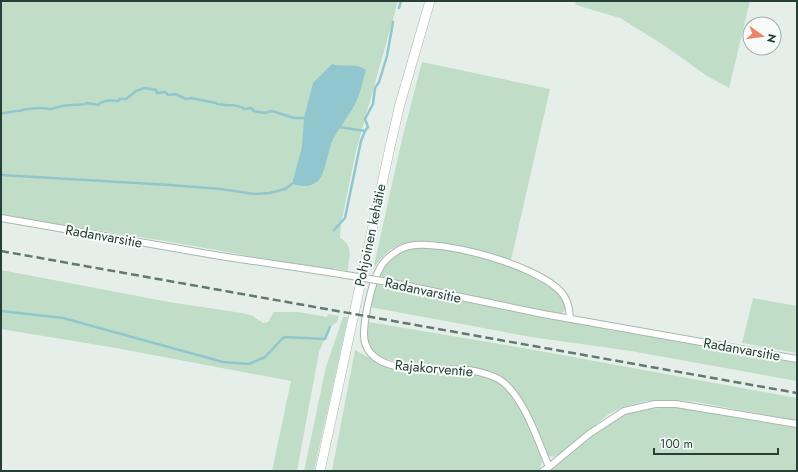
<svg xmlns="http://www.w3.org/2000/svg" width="798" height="472" font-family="Jost,sans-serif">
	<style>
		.green { fill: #c0ddc7 }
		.water { fill: #92c6ce }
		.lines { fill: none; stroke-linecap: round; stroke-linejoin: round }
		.stream { stroke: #92c6ce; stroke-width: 2.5 }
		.minor-casing { stroke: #a9b6b1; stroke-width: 8 }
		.secondary-casing { stroke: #a5b9b1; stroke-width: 10 }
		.minor { stroke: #fff; stroke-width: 6 }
		.secondary { stroke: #fff; stroke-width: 9 }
		.rail { stroke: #607a72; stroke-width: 2.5; stroke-dasharray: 8 4; stroke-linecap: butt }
		.minor-bridge-casing { stroke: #a9b6b1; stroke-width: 8; stroke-linecap: butt }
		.minor-bridge { stroke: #fff; stroke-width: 6 }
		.labels { text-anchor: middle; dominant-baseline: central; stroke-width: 4; stroke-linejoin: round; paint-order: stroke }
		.street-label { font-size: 14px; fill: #263f37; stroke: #f6faf8 }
	</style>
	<rect width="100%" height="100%" fill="#e6eeea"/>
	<!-- green -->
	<path class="green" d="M1 1H398L356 151 341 224 340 238C354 246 349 256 348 271L334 268V271L165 241 1 215Z
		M575 1H750L729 88 707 76 662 44 620 18 576 5Z
		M422 62 550 89 511 260C482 252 429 234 399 245 389 249 378 260 373 270L402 139Z
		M426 247C464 251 519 264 550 285 555 288 560 294 563 299 567 305 567 310 561 314L456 294 378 276C393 252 399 250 426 247Z
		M1 270 169 302 242 313 253 316 263 323 268 322 274 312H298L327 317 328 314 339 316 337 322 330 327 319 352 297 471H272L291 381 116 348 1 329Z
		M376 284 595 325 612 331 618 330 702 345 725 348 797 363V381L631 351 531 337 370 307Z
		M753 298 797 306V353L742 343Z
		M343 317H348L314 471H304L326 367Z
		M369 322 529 349 797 398V421L697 402 674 400 646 401 623 407 609 414 556 457 548 456 506 381 495 374 484 371C461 368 391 367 375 353 366 345 367 332 369 322Z
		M355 350C371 359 387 368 405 371 438 376 487 362 510 392 525 410 532 434 541 455L542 462 539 471H332Z
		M675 407 797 428V471H547L599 431 626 414 647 409Z"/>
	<!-- water -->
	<path class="water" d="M332 64C342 68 356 62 366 70 363 79 362 88 358 97 352 114 338 127 331 144 328 153 324 176 318 181 310 188 301 186 292 184L302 147 304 118 313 83Z"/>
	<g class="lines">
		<!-- stream -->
		<path class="stream" d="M399 8 401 1
			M1 113C8 114 13 110 20 111 23 109 37 108 41 108 45 108 47 109 51 109 58 107 64 105 72 105 77 104 82 106 87 103L98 105C102 100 112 100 118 101L119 99H126L136 91 145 88 156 90 157 93 165 92 168 95 175 94 186 99 191 98 216 103 217 104C223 104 227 106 233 105 236 107 240 105 244 109L251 108 254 111 264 113 272 111 294 118H304
			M365 131 368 127 365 119 373 104 375 88 379 82 387 56 393 22
			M1 175 170 185 221 189 254 194 270 193 285 189 292 184
			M334 230 345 218 361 141 365 131 339 127
			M1 311 63 318 223 362 249 364 265 357 284 337 325 339 330 327"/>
		<!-- minor casing -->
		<g class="minor-casing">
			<path id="minor" d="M1 218 220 256 334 273
				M388 282 543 314 797 359
				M549 467 589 434 624 411 655 404H676L797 424
				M543 471 549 467C538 441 525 400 503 382 494 375 481 372 469 370 439 367 361 380 364 331 365 315 371 286 378 272 381 265 387 258 393 254 398 250 404 247 409 246 443 239 533 265 558 289 567 297 569 306 570 318"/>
		</g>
		<!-- secondary casing -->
		<g class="secondary-casing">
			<path id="secondary" d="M320 471 390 147 400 104 430 1"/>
		</g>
		<!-- minor -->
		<use href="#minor" class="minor"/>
		<!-- secondary -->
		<use href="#secondary" class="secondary"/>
		<!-- rail -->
		<path class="rail" d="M1 251 797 393"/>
		<!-- minor-bridge casing -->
		<g class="minor-bridge-casing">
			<path id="minor-bridge" d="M334 273 388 282"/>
		</g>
		<!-- minor-bridge -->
		<use href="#minor-bridge" class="minor-bridge"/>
	</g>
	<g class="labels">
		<!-- street labels -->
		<g class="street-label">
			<text transform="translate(370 235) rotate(-78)">Pohjoinen kehätie</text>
			<text transform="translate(104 236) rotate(10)">Radanvarsitie</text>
			<text transform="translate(423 290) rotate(12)">Radanvarsitie</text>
			<text transform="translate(742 349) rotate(10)">Radanvarsitie</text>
			<text transform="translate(434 368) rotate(5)">Rajakorventie</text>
		</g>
	</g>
	<!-- border -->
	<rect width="798" height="472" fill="none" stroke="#263f37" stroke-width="4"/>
	<!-- north arrow -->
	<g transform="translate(762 36) rotate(104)"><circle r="19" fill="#f6faf8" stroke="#a3afab"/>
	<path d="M0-3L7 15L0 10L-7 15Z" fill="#e98569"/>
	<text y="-6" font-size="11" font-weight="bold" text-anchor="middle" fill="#263f37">N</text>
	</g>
	<!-- scale -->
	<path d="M654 448v6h124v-6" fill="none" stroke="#263f37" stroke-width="2"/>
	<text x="660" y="448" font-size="12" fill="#263f37" stroke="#f6faf8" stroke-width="3" paint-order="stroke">100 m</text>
</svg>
